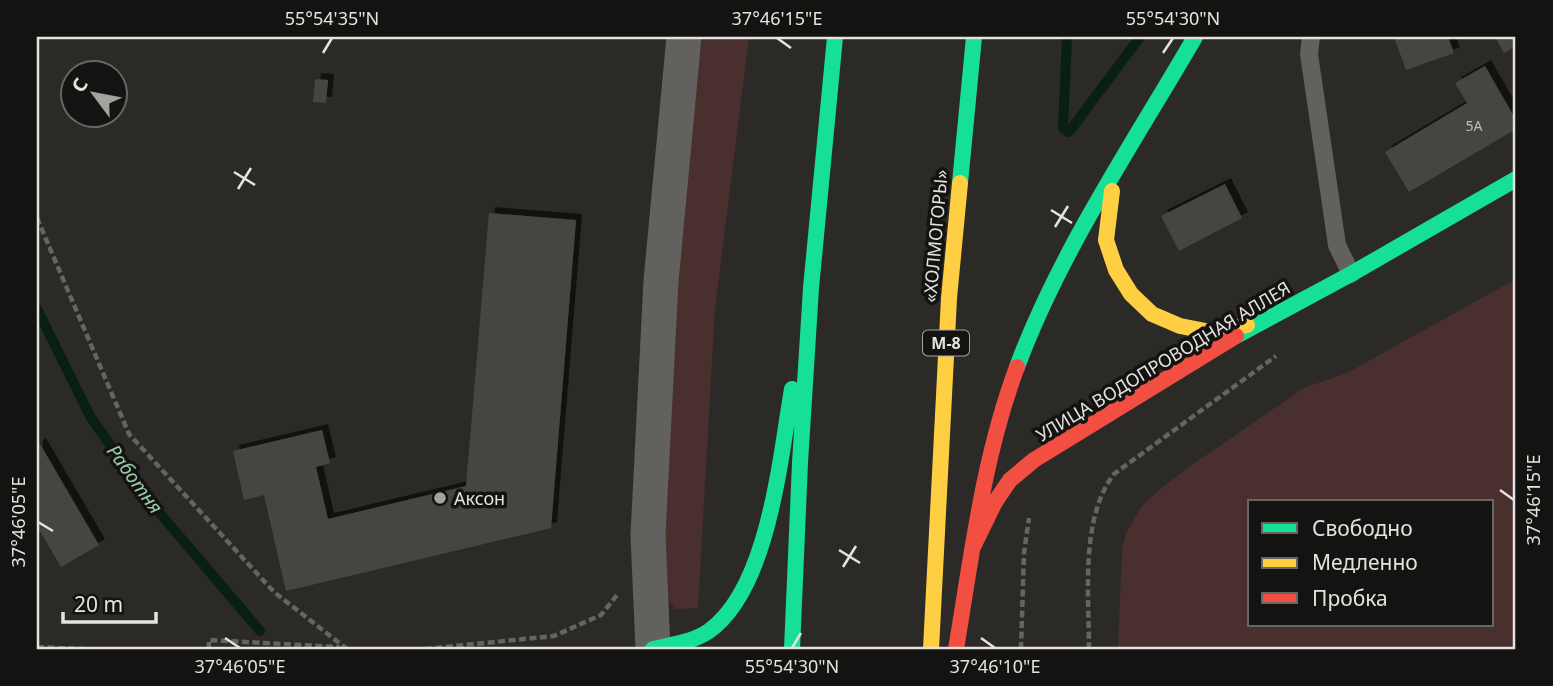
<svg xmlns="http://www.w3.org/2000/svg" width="1553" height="686" font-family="'Noto Sans',sans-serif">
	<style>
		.green { fill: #492f2e; fill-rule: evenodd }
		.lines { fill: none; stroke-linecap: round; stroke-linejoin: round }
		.stream { stroke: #092011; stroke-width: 10 }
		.building { fill: #474543; filter: url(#shadow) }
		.path { stroke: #646561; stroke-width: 4.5; stroke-dasharray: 7 3.5; stroke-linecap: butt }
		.lane { stroke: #62615e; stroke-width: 18 }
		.street { stroke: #62615e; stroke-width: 35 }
		.fast { stroke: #16e098; stroke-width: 16 }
		.slow { stroke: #ffcf43; stroke-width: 16 }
		.jam { stroke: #f24e42; stroke-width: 16 }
		.ticks { fill: none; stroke: #e4e3e0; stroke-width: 2.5 }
		.poi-dot { fill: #a4a29f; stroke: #141311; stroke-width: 2.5 }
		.labels { text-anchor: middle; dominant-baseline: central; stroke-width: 7; stroke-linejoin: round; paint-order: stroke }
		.number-label { font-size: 14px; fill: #bdbcb9 }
		.shield { fill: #141311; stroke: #a6a5a2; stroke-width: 2 }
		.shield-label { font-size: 16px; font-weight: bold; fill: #e4e3e0 }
		.street-label { font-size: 18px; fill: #e4e3e0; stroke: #141311 }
		.poi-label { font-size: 18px; fill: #e4e3e0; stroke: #141311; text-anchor: start }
		.water-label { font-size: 19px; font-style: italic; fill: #9acfaa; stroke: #141311 }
		.neatline { fill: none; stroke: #e4e3e0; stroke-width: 2.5 }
		.ticks-label { font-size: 18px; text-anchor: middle; fill: #e4e3e0 }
	</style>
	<defs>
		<filter id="shadow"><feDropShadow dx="6" dy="-6" stdDeviation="0" flood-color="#0009"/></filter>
	</defs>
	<rect width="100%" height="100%" fill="#2c2a27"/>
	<!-- green -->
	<path class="green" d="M702 37H749L715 309 698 608 675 609 661 590 676 283Z
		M1516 279V649H1118L1122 550 1126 533 1142 506 1158 491 1186 469 1304 388 1347 373ZM1250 502H1492V625H1250Z"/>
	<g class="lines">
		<!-- stream -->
		<path class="stream" d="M1067 37 1063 128 1069 132 1140 37
			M37 309 91 418 158 511 260 631"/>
	</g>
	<!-- building -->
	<path class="building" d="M1394 37H1448L1454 53 1406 70Z
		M1495 37H1516V46L1504 53Z
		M1485 66 1516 120V129L1409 192 1385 152 1467 103 1455 83Z
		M315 79 328 80 326 103 313 102Z
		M1225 184 1242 218 1179 251 1161 216Z
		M489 213 576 220 551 528 286 591 264 495 244 500 233 451 322 430 330 463 316 467 328 519 466 486Z
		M40 444 99 545 61 567 37 526V446Z"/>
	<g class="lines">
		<!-- path -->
		<path class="path" d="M37 218 129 434 274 592 347 649
			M37 647 84 649
			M209 649V640L338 647 339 649
			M425 649 554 636 601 615 617 595
			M1021 649 1024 553 1029 518
			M1089 649C1089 596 1080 518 1114 474L1276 356"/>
		<!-- lane -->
		<path class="lane" d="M1311 37 1309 54 1337 245 1351 274"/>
		<!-- street -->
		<path class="street" d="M653 649 648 535 661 281 684 37"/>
		<!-- fast -->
		<path class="fast" d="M960 183 974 37
			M1236 336 1351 274 1516 179
			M1017 367C1060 251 1133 144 1195 37
			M653 649C671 645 693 642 709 631 769 588 780 458 792 389
			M792 649 800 463 811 288 835 37"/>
		<!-- slow -->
		<path class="slow" d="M1112 191 1106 240 1116 270 1131 294 1152 314 1180 326 1211 332 1247 325
			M931 649 949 298 960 183"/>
		<!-- jam -->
		<path class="jam" d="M973 547 995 502 1010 480 1034 460 1236 336
			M956 649C972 554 983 458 1017 367"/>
	</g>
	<!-- ticks -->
	<path class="ticks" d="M777 38 791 48M323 53 332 38M1163 53 1173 38M234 172 255 185M238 189 251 168M1051 210 1072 223M1055 227 1068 206M1500 490 1514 500M38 522 53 531M839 550 860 563M843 567 856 546M225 638 240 648M981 638 995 648M792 648 801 633"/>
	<!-- markers -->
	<circle class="poi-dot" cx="440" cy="498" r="7"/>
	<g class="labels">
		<!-- number labels -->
		<g class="number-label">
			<text x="1474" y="125">5А</text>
		</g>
		<!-- shield labels -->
		<rect class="shield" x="923" y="330.5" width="46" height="25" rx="5"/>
		<g class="shield-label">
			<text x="946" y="343">М-8</text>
		</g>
		<!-- street labels -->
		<g class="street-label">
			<text transform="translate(935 236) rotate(-85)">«ХОЛМОГОРЫ»</text>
			<text transform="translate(1163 361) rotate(-31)">УЛИЦА ВОДОПРОВОДНАЯ АЛЛЕЯ</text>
		</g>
		<!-- poi labels -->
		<g class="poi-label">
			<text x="454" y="498">Аксон</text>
		</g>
		<!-- water labels -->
		<g class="water-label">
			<text transform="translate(135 479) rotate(54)">Работня</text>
		</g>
	</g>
	<!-- border -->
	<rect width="1553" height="686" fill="none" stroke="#141311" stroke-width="77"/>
	<!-- legend -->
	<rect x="1248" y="500" width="245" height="126" fill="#141311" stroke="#676664" stroke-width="2"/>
	<rect x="1262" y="523" width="35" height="10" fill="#16e098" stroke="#676664" stroke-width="2"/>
	<text x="1312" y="536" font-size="21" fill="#e4e3e0">Свободно</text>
	<rect x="1262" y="558" width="35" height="10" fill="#ffcf43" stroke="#676664" stroke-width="2"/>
	<text x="1312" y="570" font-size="21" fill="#e4e3e0">Медленно</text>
	<rect x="1262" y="593" width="35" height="10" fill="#f24e42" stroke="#676664" stroke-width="2"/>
	<text x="1312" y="606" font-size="21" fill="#e4e3e0">Пробка</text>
	<!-- north arrow -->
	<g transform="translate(94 94) rotate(302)"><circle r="33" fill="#141311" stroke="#676664" stroke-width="2"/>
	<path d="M0-5L12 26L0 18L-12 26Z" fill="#a4a29f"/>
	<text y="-10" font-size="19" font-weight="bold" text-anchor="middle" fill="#e4e3e0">С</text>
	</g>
	<!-- scale -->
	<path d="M63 612v10h93v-10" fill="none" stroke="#e4e3e0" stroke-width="3.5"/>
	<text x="74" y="612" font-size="21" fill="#e4e3e0" stroke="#141311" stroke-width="5" paint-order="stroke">20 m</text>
	<rect x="38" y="38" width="1476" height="610" class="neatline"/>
	<g class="ticks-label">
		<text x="332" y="25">55°54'35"N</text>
		<text x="777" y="25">37°46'15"E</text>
		<text x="1173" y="25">55°54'30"N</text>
		<text transform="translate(1534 500) rotate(-90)" y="6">37°46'15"E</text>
		<text transform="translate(19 522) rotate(-90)" y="6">37°46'05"E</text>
		<text x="240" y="673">37°46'05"E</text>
		<text x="792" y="673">55°54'30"N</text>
		<text x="995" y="673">37°46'10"E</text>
	</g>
</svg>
